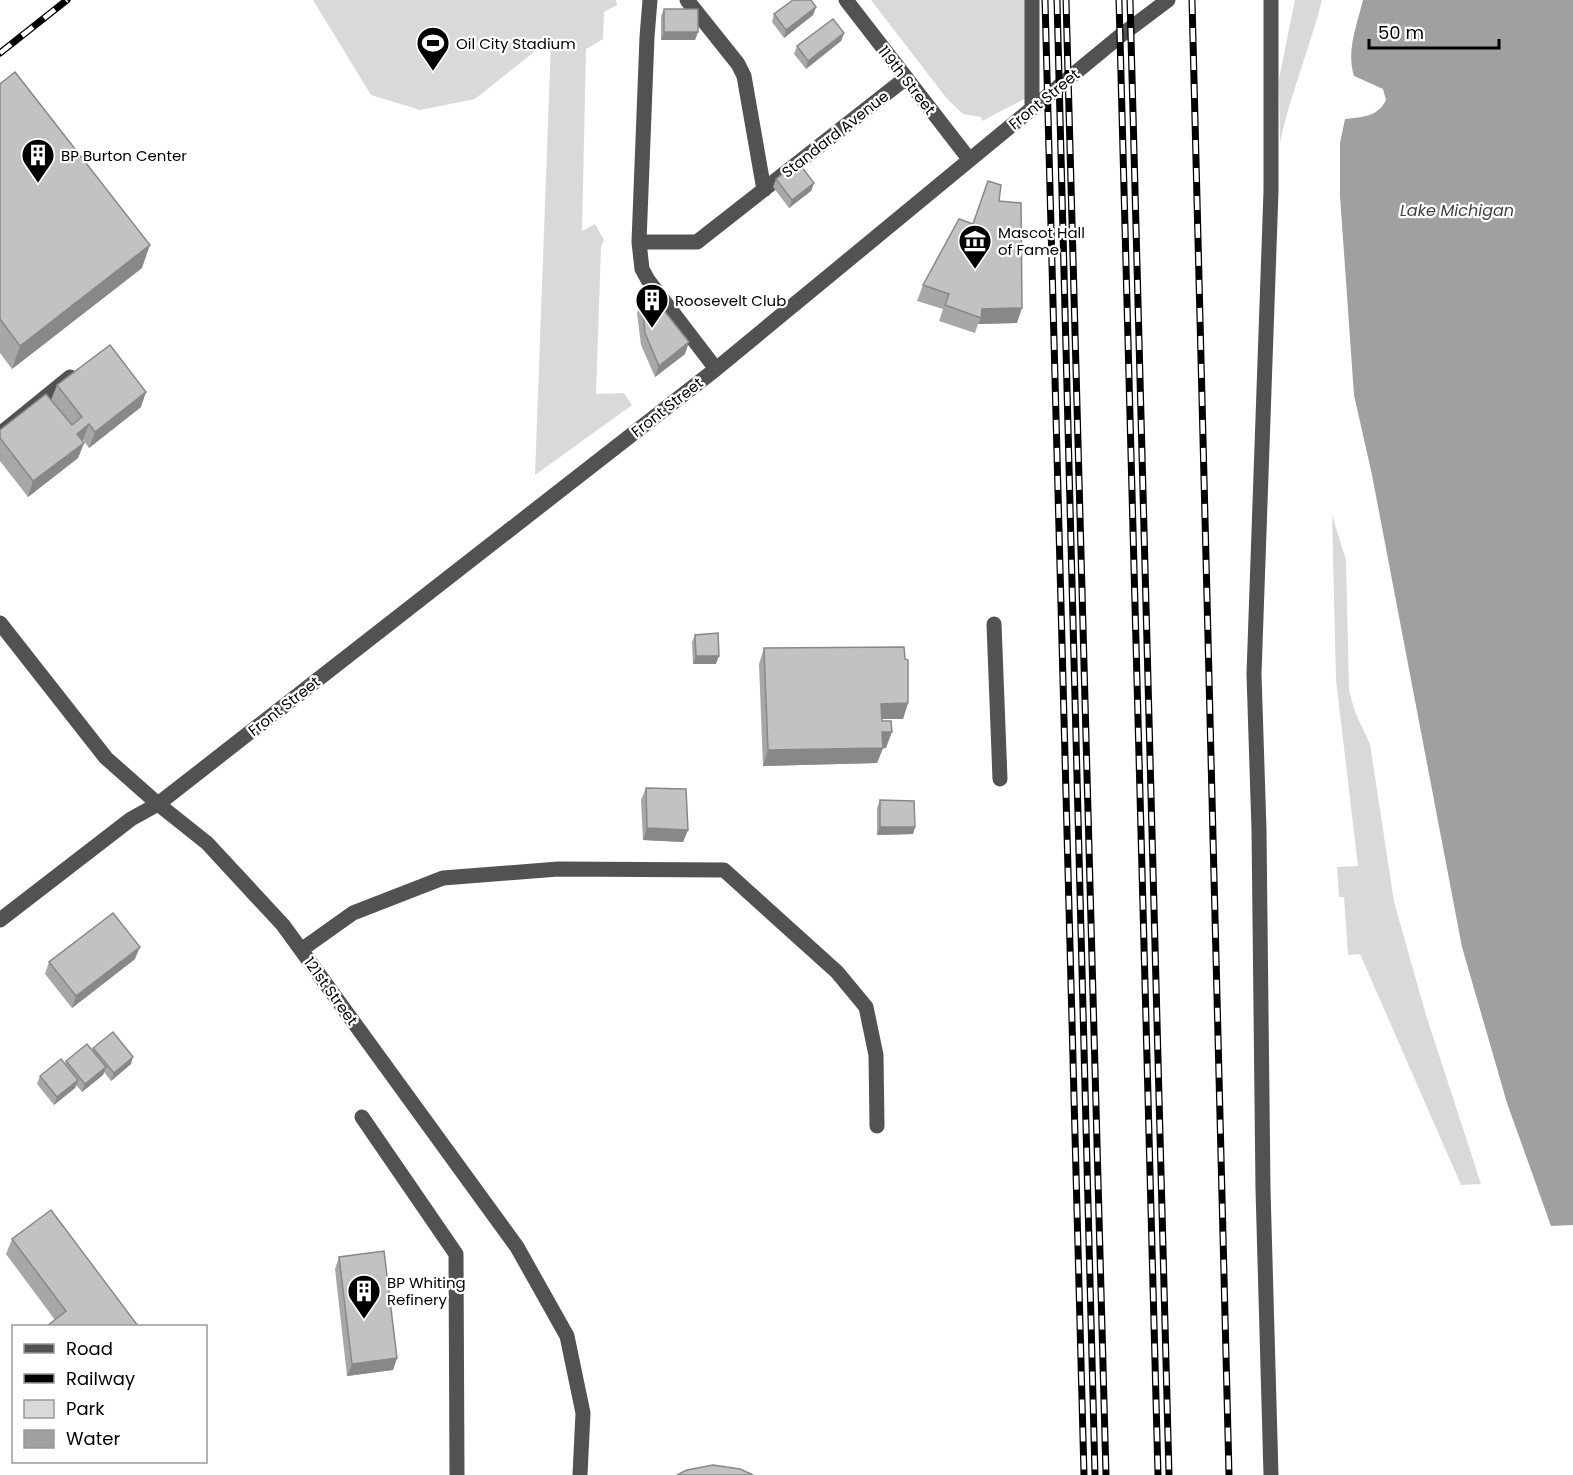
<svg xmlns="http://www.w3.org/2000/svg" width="1573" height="1475" font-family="Poppins,sans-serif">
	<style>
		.green { fill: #d9d9d9 }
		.water { fill: #a0a0a0 }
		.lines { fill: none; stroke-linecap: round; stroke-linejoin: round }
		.minor { stroke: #525252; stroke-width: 15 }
		.rail-casing { stroke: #000; stroke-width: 7 }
		.rail { stroke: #fff; stroke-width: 4.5; stroke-dasharray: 14; stroke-linecap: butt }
		.wall { fill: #a7a7a7 }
		.shaded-wall { fill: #888 }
		.building { fill: #c2c2c2; stroke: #888; stroke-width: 1.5 }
		.labels { text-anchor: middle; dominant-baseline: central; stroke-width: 4.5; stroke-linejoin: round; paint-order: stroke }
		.poi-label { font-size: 15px; fill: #000; stroke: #fff; text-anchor: start }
		.street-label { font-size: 15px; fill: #000; stroke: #fff }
		.water-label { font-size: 16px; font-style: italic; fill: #414141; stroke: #fff }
	</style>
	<rect width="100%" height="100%" fill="#fff"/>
	<!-- green -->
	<path class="green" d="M313 0H616L617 5 604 12 603 39 586 49 582 231 595 224 604 240 601 247 596 394 624 393 632 405 535 475 551 42 539 48 475 99 420 110 371 95Z
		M871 0H1025L1028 97 982 121 981 117 963 114 948 100Z
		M1295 0H1322C1310 48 1290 94 1280 143L1279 79Z
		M1332 515 1346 560 1349 690 1355 712 1370 744 1394 902 1426 1015 1481 1184 1461 1185 1360 954 1348 955 1344 897H1339L1337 867 1358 866 1336 680Z"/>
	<!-- water -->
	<path class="water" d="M1363 0H1573V1225L1551 1226 1507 1103 1462 947 1372 475 1354 395 1340 196V143L1345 119C1362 117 1378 117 1386 100L1383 89 1354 76C1346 51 1357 25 1363 0Z"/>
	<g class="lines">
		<!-- minor -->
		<path class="minor" d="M650 0 647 37 639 242 642 269 648 280 716 369
			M687 0 738 64 744 76 764 190
			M846 0 969 159
			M1032 0V108
			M639 242H697L906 78
			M0 434 70 377
			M0 623 106 758 158 804 207 843 283 925 517 1247 567 1336 583 1413 580 1475
			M994 624 1000 779
			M0 920 131 819 158 804 716 369 1120 36 1168 0
			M301 950 353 913 443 878 558 869 724 870 837 972 866 1007 876 1055 877 1126
			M362 1117 456 1254 457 1475
			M1271 1475 1263 1189 1259 830 1254 674 1271 191V0"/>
		<!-- rail casing -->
		<g class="rail-casing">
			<path id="rail" d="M1045 0 1084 1475
				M1057 0 1095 1475
				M1066 0 1106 1475
				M1119 0 1158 1475
				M1130 0 1169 1475
				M1192 0 1229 1475
				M0 53 67 0"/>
		</g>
		<!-- rail -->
		<use href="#rail" class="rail"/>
	</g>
	<!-- wall -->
	<path class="wall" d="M816 7 813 15 784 38 772 22 774 14Z
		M664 9 698 32 695 40H661V16Z
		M844 33 841 41 806 69 794 54 797 46Z
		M0 84 142 268 12 369 0 353Z
		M776 179 814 183 811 191 789 208 773 187Z
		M999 201 1017 323 978 324 975 333 939 321 943 309 917 301 923 285 973 224Z
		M642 301 685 354 655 377 641 345 637 313Z
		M57 385 141 407 89 448 83 440 82 441 84 443 78 458 28 497 0 461V430L51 400Z
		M695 635 716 664H693L692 642Z
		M764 648 908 703 903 719H882L886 748H883L877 763 763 766 759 664Z
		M646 788 688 830 683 842 643 840 641 800Z
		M880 800 915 827 913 834 877 835V808Z
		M135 959 72 1008 45 974 49 962Z
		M93 1048 131 1064 111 1081 104 1072 103 1075 82 1092 76 1085 75 1088 54 1105 37 1084 40 1076 65 1064 66 1061 93 1050Z
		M12 1239 138 1326H46L55 1320 6 1254Z
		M339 1257 397 1358 393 1370 347 1376 335 1269Z"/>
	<!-- shaded-wall -->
	<path class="shaded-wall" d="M816 7 813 15 784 38 786 30Z
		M664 32H698L695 40H661Z
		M844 33 841 41 806 69 808 61Z
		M814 183 811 191 789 208 792 200Z
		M150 245 142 268 12 369 20 346Z
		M1022 308 1017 323 978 324 981 318 982 309Z
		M689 342 685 354 655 377 659 366Z
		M146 392 141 407 89 448 95 432Z
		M89 424 83 440 71 449 77 434Z
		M84 443 78 458 28 497 33 481Z
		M696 656H719L716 664H693Z
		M908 703 903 719H875L881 704Z
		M882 732H892L886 748H877Z
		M883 748 877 763 763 766 768 750Z
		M880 827H915L913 834 877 835Z
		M647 828 688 830 683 842 643 840Z
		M140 947 135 959 72 1008 76 996Z
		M133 1057 131 1064 111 1081 114 1073Z
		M106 1067 103 1075 82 1092 85 1084Z
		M78 1080 75 1088 54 1105 57 1097Z
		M397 1358 393 1370 347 1376 352 1364Z"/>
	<!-- building -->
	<path class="building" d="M793 0H811L816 7 786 30 774 14Z
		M664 9H698V32H664Z
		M833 19 844 33 808 61 797 46Z
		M15 72 150 245 20 346 0 319V84Z
		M798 162 814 183 792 200 776 179Z
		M988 181 1001 185 999 201 1021 203 1022 308 982 309 981 318 945 305 949 294 923 285 959 219 973 224Z
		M651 294 689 342 659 366 645 333 642 301Z
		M110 345 146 392 95 432 89 424 77 434 84 443 33 481 0 438V430L46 394 72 425 82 417 57 385Z
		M718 633 719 656H696L695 635Z
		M904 647 905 659 908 660V703L881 704 882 721H891L892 732H882L883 748 768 750 764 648Z
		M646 788 686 789 688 830 647 828Z
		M880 800 914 801 915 827H880Z
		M113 913 140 947 76 996 49 962Z
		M113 1032 133 1057 114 1073 93 1048Z
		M87 1044 106 1067 85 1084 66 1061Z
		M61 1059 78 1080 57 1097 40 1076Z
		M51 1210 138 1326H47L66 1311 12 1239Z
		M384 1251 397 1358 352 1364 339 1257Z
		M713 1465 740 1469 753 1475H677L687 1470Z"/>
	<!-- icons -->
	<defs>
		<g id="stadium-pin" transform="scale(1.725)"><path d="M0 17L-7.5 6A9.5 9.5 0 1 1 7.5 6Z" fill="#000" stroke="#fff"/><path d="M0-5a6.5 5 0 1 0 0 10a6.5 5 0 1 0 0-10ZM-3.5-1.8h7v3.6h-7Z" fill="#fff"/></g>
		<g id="building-pin" transform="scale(1.725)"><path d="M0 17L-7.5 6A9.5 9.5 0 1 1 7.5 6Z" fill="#000" stroke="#fff"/><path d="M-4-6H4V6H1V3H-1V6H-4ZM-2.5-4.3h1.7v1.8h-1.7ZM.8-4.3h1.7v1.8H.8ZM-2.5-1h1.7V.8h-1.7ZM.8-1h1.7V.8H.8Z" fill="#fff"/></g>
		<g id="museum-pin" transform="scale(1.725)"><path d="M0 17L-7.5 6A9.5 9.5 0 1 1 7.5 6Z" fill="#000" stroke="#fff"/><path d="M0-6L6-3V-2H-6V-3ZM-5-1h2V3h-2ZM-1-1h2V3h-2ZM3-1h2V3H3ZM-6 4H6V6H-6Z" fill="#fff"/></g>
	</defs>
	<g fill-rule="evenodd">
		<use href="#stadium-pin" x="433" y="43"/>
		<use href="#building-pin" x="38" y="155"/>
		<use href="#museum-pin" x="975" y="241"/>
		<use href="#building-pin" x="652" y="300"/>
		<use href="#building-pin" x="364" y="1291"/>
	</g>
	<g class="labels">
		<!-- poi labels -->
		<g class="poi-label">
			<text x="456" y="43">Oil City Stadium</text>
			<text x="61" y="155">BP Burton Center</text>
			<text x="998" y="232">Mascot Hall<tspan x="998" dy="17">of Fame</tspan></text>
			<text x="675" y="300">Roosevelt Club</text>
			<text x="387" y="1282">BP Whiting<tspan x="387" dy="17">Refinery</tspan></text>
		</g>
		<!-- street labels -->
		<g class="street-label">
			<text transform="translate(907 80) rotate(52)">119th Street</text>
			<text transform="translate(1044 99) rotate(-39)">Front Street</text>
			<text transform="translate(835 134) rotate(-38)">Standard Avenue</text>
			<text transform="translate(667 407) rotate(-38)">Front Street</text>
			<text transform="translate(284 706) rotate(-38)">Front Street</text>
			<text transform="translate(331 991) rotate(54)">121st Street</text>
		</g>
		<!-- water labels -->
		<g class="water-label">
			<text x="1457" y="210">Lake Michigan</text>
		</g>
	</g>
	<!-- legend -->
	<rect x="12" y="1325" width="195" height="138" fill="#ffffff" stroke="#999999" stroke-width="1.5"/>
	<rect x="24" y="1344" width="30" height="9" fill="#525252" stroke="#999999" stroke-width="1.5"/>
	<text x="66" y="1355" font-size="18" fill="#000000">Road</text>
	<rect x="24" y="1374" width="30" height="9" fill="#000000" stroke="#999999" stroke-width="1.5"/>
	<text x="66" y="1385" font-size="18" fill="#000000">Railway</text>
	<rect x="24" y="1400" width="30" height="18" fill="#d9d9d9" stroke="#999999" stroke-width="1.5"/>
	<text x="66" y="1415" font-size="18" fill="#000000">Park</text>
	<rect x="24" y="1430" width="30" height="18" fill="#a0a0a0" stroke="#999999" stroke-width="1.5"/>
	<text x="66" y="1445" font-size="18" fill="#000000">Water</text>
	<!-- scale -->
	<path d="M1369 39v9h130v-9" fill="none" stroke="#000000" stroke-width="3"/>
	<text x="1378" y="39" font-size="18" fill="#000000" stroke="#ffffff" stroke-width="4.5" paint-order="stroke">50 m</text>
</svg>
